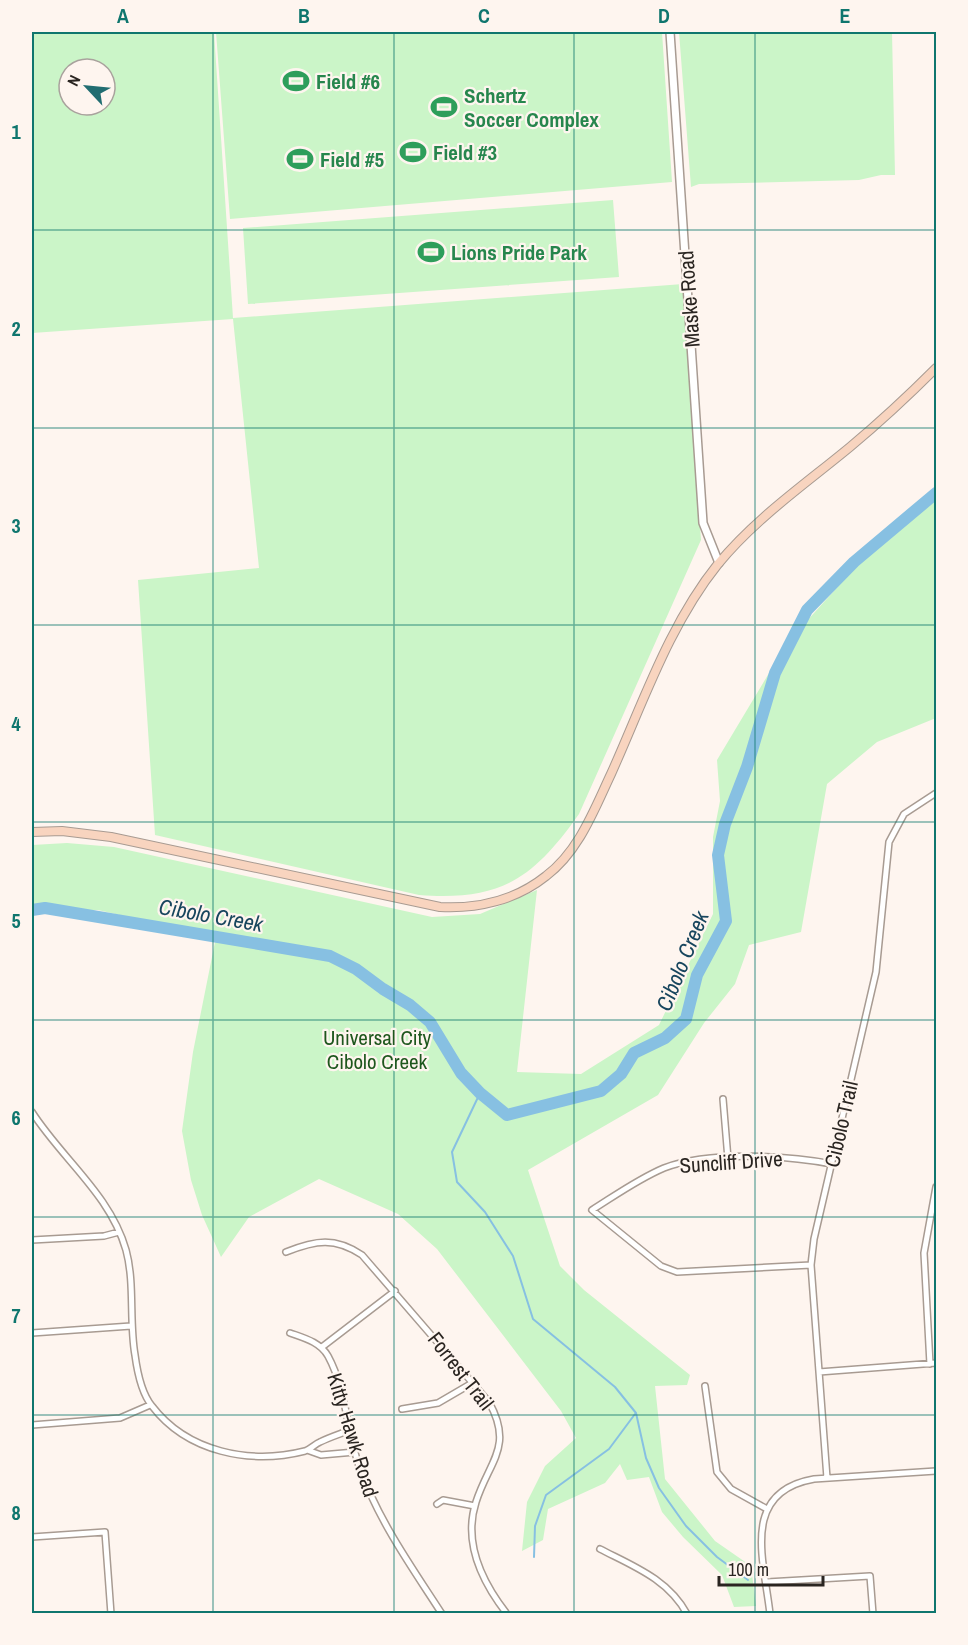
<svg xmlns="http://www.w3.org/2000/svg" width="968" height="1645" font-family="'Archivo Narrow',sans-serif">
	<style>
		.green { fill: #cbf5c8; fill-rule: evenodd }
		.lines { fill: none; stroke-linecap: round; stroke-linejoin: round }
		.stream { stroke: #87c0e2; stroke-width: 2 }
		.river { stroke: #87c0e2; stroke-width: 12 }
		.minor-casing { stroke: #a89b92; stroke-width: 8 }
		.tertiary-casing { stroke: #a89b92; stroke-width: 10 }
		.secondary-casing { stroke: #a89b92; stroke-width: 10 }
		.minor { stroke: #fff; stroke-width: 5 }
		.tertiary { stroke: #fff; stroke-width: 7 }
		.secondary { stroke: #f8d4bf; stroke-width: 8 }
		.grid { fill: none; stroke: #0f766e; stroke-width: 1.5; stroke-opacity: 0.55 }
		.labels { text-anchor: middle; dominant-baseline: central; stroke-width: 4.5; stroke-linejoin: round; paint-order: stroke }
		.leisure-label { font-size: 21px; font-weight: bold; fill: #27864d; stroke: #fef5ef; text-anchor: start }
		.street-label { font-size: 21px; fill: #2a2521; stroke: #fef5ef }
		.park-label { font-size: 21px; fill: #1e571d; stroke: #fef5ef }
		.water-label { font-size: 22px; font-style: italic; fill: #18465e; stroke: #fef5ef }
		.neatline { fill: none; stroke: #0f766e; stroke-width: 2 }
		.grid-label { font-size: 20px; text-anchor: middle; font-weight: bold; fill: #0f766e }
	</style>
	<rect width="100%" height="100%" fill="#fef5ef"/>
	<!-- green -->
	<path class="green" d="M32 32H214L233 318 683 284 701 540 579 814C533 879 501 901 419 895L155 835 138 580 259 568 233 319 32 333ZM69 69H105V105H69Z
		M216 32H662L672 182 230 219Z
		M679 32H892L895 175H881L859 180 699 184 691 187Z
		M613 200 619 277 248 304 243 228Z
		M936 488V718L877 742 827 784 801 932 749 945 735 984 704 1023 658 1095 528 1170 560 1266 584 1290 690 1375 687 1385 655 1386 665 1479 715 1541 751 1566 756 1606 734 1607 722 1575 683 1537 662 1512 649 1477 627 1480 620 1464 605 1483 548 1509 543 1540 522 1551 527 1502 545 1466 576 1438 561 1411 437 1249 398 1214 319 1179 249 1217 221 1257 202 1215 191 1180 182 1131 193 1052 216 937 98 910H32V845L67 843 114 847 432 917 480 914 537 890 517 1072 581 1074 659 1025 713 914V837L720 801 717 760 787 643 906 511Z"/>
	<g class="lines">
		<!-- stream -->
		<path class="stream" d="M480 1093 452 1152 457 1182 485 1212 513 1256 533 1319 615 1387 636 1413 646 1458 659 1488 686 1526 717 1557 748 1580
			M534 1557 535 1526 546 1495 609 1449 635 1414"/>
		<!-- river -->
		<path class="river" d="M32 910 45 908 330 956 356 969 383 989 410 1005 430 1022 461 1073 480 1093 507 1115 601 1091 621 1074 634 1053 665 1038 686 1019 697 975 726 921 718 855 725 824 747 767 775 673 807 610 854 562 936 493"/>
		<!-- minor casing -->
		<g class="minor-casing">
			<path id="minor" d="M723 1099 728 1159
				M32 1112C62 1159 110 1194 126 1250 135 1283 129 1321 135 1355 137 1370 142 1394 152 1406 187 1452 250 1465 305 1451 311 1449 315 1444 320 1442 330 1437 340 1434 350 1430
				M32 1240 104 1236 119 1232
				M286 1252C316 1240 335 1237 362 1255L489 1402C514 1447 489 1461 476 1502 463 1542 482 1582 507 1614
				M811 1265 677 1272 661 1266 592 1210C616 1195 638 1179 664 1168 708 1151 786 1155 832 1164
				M32 1333 131 1326
				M290 1333C304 1338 320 1342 328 1356 346 1389 347 1431 359 1466 378 1520 411 1566 442 1614
				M322 1347 395 1291
				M930 1364 924 1253 936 1187
				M819 1372 936 1363
				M705 1386 717 1472 731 1489 767 1509
				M402 1409 438 1403 474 1382
				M32 1425 120 1418 150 1405
				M307 1450 321 1455 355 1452
				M827 1478 811 1265 814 1239 876 972 889 842 904 814 936 793
				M437 1504 443 1500 475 1506
				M32 1537 105 1532 111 1614
				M600 1549C633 1566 668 1579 687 1614
				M767 1582 870 1576 873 1614
				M770 1614C764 1560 740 1492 814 1479L936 1471"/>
		</g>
		<!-- tertiary casing -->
		<g class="tertiary-casing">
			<path id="tertiary" d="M670 32 703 523 719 563"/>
		</g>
		<!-- secondary casing -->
		<g class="secondary-casing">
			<path id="secondary" d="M32 832 62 831 111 837 440 907C478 909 516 900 546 876 579 851 594 810 611 774 643 703 669 625 718 564 756 518 804 485 850 447 880 422 909 395 936 368"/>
		</g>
		<!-- minor -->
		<use href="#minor" class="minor"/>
		<!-- tertiary -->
		<use href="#tertiary" class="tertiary"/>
		<!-- secondary -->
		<use href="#secondary" class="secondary"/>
	</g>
	<!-- grid -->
	<path class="grid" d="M213 32V1614M394 32V1614M574 32V1614M755 32V1614M32 230H936M32 428H936M32 625H936M32 822H936M32 1020H936M32 1217H936M32 1415H936"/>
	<!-- icons -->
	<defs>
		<g id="stadium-bare" transform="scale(2.07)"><path d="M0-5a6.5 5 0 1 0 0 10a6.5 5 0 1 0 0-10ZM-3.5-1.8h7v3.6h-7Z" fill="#2e9e5b" stroke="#fef5ef" stroke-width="2.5" paint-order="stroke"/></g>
	</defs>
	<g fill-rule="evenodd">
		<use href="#stadium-bare" x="296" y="81"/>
		<use href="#stadium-bare" x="444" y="107"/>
		<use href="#stadium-bare" x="413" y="152"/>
		<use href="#stadium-bare" x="300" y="159"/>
		<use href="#stadium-bare" x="431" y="252"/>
	</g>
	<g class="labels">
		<!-- leisure labels -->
		<g class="leisure-label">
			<text x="316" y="81">Field #6</text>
			<text x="464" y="95">Schertz<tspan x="464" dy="24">Soccer Complex</tspan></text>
			<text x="433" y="152">Field #3</text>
			<text x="320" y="159">Field #5</text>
			<text x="451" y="252">Lions Pride Park</text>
		</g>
		<!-- street labels -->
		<g class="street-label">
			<text transform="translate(689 299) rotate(-94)">Maske Road</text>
			<text transform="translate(841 1124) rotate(-77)">Cibolo Trail</text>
			<text transform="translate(731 1162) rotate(-4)">Suncliff Drive</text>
			<text transform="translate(461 1371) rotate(52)">Forrest Trail</text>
			<text transform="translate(353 1435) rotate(73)">Kitty Hawk Road</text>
		</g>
		<!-- park labels -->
		<g class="park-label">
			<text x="377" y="1037">Universal City<tspan x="377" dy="24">Cibolo Creek</tspan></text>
		</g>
		<!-- water labels -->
		<g class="water-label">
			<text transform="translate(211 915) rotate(10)">Cibolo Creek</text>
			<text transform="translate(682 961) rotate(-68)">Cibolo Creek</text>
		</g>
	</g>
	<!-- border -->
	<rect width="968" height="1645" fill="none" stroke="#fef5ef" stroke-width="66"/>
	<!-- north arrow -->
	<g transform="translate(87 87) rotate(296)"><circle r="28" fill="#fef5ef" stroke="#a9a29d" stroke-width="1.5"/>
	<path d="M0-4.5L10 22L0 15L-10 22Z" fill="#216d71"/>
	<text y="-9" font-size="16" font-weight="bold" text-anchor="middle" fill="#2a2521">N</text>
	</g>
	<!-- scale -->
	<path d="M719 1576v9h104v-9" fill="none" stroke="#2a2521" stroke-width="3"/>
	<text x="728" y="1576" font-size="18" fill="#2a2521" stroke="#fef5ef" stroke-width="4.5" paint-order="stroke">100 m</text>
	<rect x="33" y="33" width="902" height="1579" class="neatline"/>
	<g class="grid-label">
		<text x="123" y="23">A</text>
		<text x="304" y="23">B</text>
		<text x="484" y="23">C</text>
		<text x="664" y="23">D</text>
		<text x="845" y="23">E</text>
		<text x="16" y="139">1</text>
		<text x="16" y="336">2</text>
		<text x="16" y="533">3</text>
		<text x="16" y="731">4</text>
		<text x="16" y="928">5</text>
		<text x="16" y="1125">6</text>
		<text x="16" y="1323">7</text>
		<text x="16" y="1520">8</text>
	</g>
</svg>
